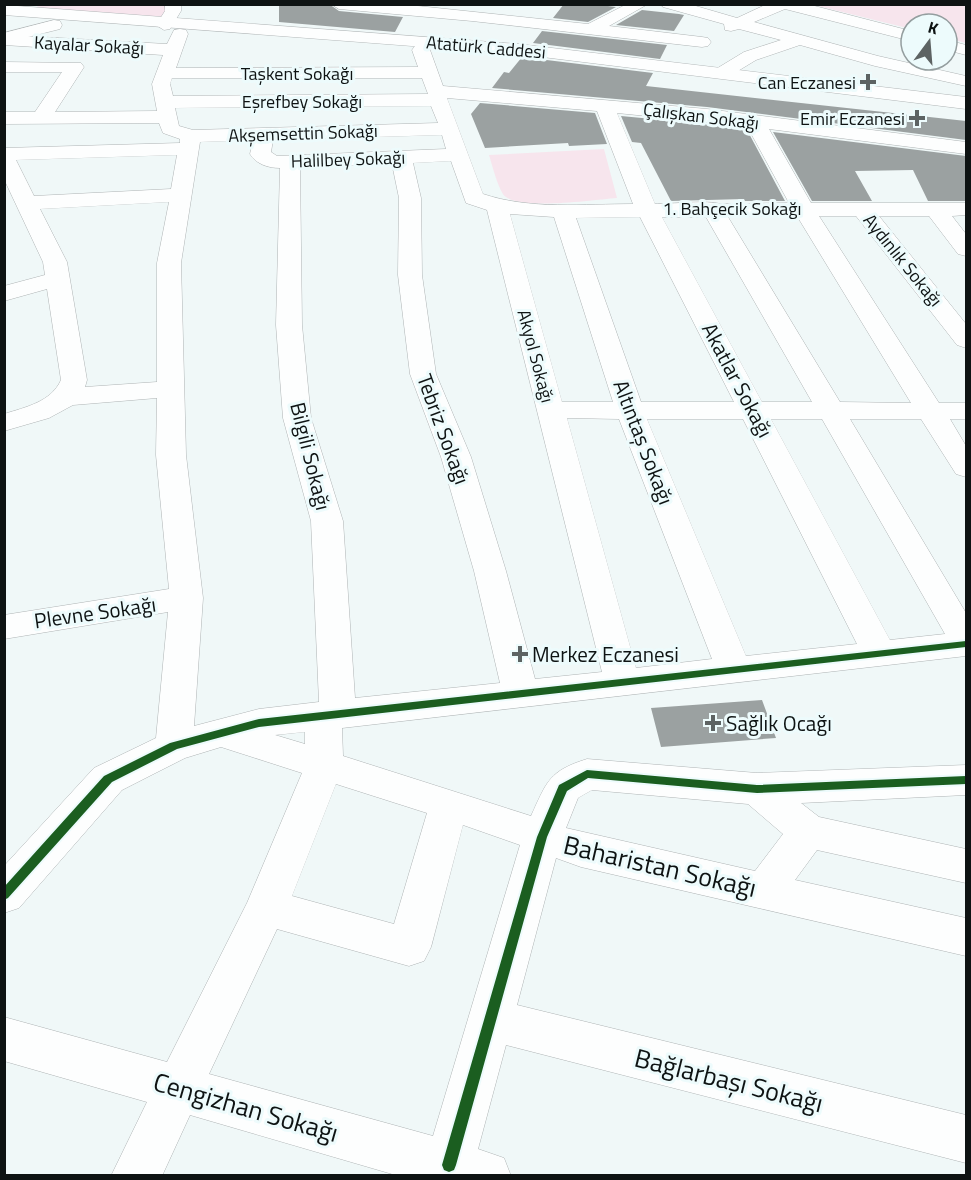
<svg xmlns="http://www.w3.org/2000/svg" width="971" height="1180" font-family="'Titillium Web',sans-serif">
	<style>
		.green { fill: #f7e5ed }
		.building { fill: #9ba1a1 }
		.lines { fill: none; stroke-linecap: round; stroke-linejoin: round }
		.minor-casing { stroke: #afb4b5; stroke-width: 1 }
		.major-casing { stroke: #afb4b5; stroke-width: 1 }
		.minor { fill: #fdfefe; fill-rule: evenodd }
		.major { fill: #fdfefe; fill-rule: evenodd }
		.cycleway-casing { stroke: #edfbfc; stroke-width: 4 }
		.cycleway { fill: #1b5e20; fill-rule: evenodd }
		.poi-dot { fill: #5d6363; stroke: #edfbfc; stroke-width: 2 }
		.labels { text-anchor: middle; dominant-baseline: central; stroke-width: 6; stroke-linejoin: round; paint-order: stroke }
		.far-street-label { font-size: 18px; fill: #0e1313; stroke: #edfbfc }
		.far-poi-label { font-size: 18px; fill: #0e1313; stroke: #edfbfc; text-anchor: end }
		.street-label { font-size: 21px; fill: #0e1313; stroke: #edfbfc }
		.poi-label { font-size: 21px; fill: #0e1313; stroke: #edfbfc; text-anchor: start }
		.near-street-label { font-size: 26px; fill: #0e1313; stroke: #edfbfc }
	</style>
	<rect width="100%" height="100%" fill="#f0f8f8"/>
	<!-- green -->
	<path class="green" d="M38 4 173 5 164 18 36 11Z
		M814 5H966V43L947 38V24H911V29Z
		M604 149 617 198C592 200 525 210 506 197 499 193 492 164 489 155Z"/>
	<!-- building -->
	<path class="building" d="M279 4H329L339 11 403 17 395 32 279 22Z
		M564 4H592L616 7 588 22 553 18Z
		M642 10 679 14 684 15 674 31 616 25Z
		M542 31 667 45 660 59 533 43Z
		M522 57 653 73 646 86 966 121V140L707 107 492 88 504 72 509 73Z
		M480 103 595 113 607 144 569 146 568 143 485 148 471 114Z
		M621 116 746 128 785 201H745L744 199 671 201 641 143 632 142Z
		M773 132 966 156V201H928L913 170 855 171 872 201H812Z
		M762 700 776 738 661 747 651 708Z"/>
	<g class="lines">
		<!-- minor casing -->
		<g class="minor-casing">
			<path id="minor" d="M165 4H181V11L170 29 164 30 156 25 165 11Z
				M331 4H399L588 24 627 4H648L609 26 702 37 708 38 711 42 708 46 702 47 472 21 339 9Z
				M661 4H689L737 18 767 4H807L911 31V41L785 9 754 22 878 56 966 76V86L875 66 800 45 756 60 728 77H716L713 73 716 69 744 52 781 40 739 29 731 31 725 30 724 24 663 7Z
				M180 29 186 30 188 34 176 68 418 67 412 50 415 46H427L430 50 443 86 707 109 966 142V154L769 129 811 203H966V215L952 216 966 234V256L958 254 929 216H879L966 324V348L957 345 856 216H819L939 403H966V419H950L966 446V477L956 474 921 419H850L966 613V656L342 728 343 756 531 816C547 781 549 771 587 759L757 773 966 765V795L801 803 819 817 966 849V883L817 850 795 880 966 918V956L581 867 556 858 517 1005 966 1115V1163L506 1045 478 1149 504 1158 511 1176H399L190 1115 162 1176H111L147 1102 4 1061V1017L167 1062 247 903 302 773 221 747 185 758 122 790 19 908 4 913V866L94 768 156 738 168 612 4 639V615L169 589 156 455 157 398 73 405 49 418 4 431V414C26 407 51 402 61 380L47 289 4 301V286L45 275 43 262 4 179V148L180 143V139L163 133 159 123 4 124V112H35L62 72H4V62L81 63 84 67 55 112 157 111 152 84 163 55 4 45V35L167 44 174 30ZM172 78H422L428 94 173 96 170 84ZM447 98 597 111 633 204C585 204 530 210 483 194ZM431 106 438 123 193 130 179 126 175 108ZM617 113 747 126 789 203 720 204C709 200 670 204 655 204ZM442 135 446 149 277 156 271 152 273 140ZM253 140 250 154C256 164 268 168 280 168L276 325 283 418 311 521 319 702 259 709 194 726 203 598 186 455 181 263 200 142ZM177 155 171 189 34 196 16 160ZM451 161 466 203 487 210 602 672 535 679 506 571 471 457 436 374 422 275 421 198 413 163ZM392 164 399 198 398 275 410 374 441 457 474 571 500 683 355 698 343 521 311 418 302 325 300 167ZM169 202 157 263V382L85 387 87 380 67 262 40 209ZM510 214 554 217 613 402H562ZM797 216 911 403 840 402 728 217ZM640 217 734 402H641L576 218ZM662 217H706L812 402H762ZM567 418 619 419 712 659 636 668ZM647 419H743L857 644 746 656ZM771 419H822L945 634 890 640ZM305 732V744L275 735ZM336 784 427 813 394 924 292 896ZM592 790 748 804 783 834 755 871 566 828 578 798ZM463 825 520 845 433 1136 209 1074 277 929 409 966 424 961 431 947Z
				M947 40 966 45V55L947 50Z"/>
		</g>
		<!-- major casing -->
		<g class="major-casing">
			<path id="major" d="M4 5 518 44 966 97V109L518 54 4 15Z
				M54 20 60 21 62 25 60 29 4 43V33Z"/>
		</g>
		<!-- minor -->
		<use href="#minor" class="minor"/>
		<!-- major -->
		<use href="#major" class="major"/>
		<!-- cycleway casing -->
		<g class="cycleway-casing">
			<path id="cycleway" d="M966 641V647L259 727 177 749 112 782 8 898 4 900V887L104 776 170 743 259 719Z
				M587 770 757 785 966 776V784L757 793 588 778 567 791 547 837 456 1165 454 1170 449 1172 444 1170 442 1165 537 837 559 785Z"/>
		</g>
		<!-- cycleway -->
		<use href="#cycleway" class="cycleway"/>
	</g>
	<!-- markers -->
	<g class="poi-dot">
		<path d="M865 73h6v6h6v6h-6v6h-6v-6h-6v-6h6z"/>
		<path d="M914 109h6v6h6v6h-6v6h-6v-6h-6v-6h6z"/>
		<path d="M517 645h6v6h6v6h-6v6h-6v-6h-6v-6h6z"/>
		<path d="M710 714h6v6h6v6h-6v6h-6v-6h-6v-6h6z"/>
	</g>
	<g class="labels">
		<!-- far-street labels -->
		<g class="far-street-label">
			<text transform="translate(89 45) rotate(3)">Kayalar Sokağı</text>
			<text transform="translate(486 47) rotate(5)">Atatürk Caddesi</text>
			<text x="297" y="73">Taşkent Sokağı</text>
			<text x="302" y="101">Eşrefbey Sokağı</text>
			<text transform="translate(701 116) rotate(7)">Çalışkan Sokağı</text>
			<text transform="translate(303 133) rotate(-2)">Akşemsettin Sokağı</text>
			<text transform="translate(348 159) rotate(-2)">Halilbey Sokağı</text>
			<text x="732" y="208">1. Bahçecik Sokağı</text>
			<text transform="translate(903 260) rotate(51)">Aydınlık Sokağı</text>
			<text transform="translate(536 356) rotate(75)">Akyol Sokağı</text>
		</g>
		<!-- far-poi labels -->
		<g class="far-poi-label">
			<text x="856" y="82">Can Eczanesi</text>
			<text x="905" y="118">Emir Eczanesi</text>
		</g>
		<!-- street labels -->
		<g class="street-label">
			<text transform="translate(738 380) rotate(62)">Akatlar Sokağı</text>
			<text transform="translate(444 429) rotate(70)">Tebriz Sokağı</text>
			<text transform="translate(644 442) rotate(69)">Altıntaş Sokağı</text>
			<text transform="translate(311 456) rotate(76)">Bilgili Sokağı</text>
			<text transform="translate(95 612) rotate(-8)">Plevne Sokağı</text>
		</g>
		<!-- poi labels -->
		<g class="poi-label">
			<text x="532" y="654">Merkez Eczanesi</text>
			<text x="726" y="723">Sağlık Ocağı</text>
		</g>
		<!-- near-street labels -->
		<g class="near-street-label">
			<text transform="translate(660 866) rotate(13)">Baharistan Sokağı</text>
			<text transform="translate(729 1080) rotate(14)">Bağlarbaşı Sokağı</text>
			<text transform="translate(246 1107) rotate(16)">Cengizhan Sokağı</text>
		</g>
	</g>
	<!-- border -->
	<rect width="971" height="1180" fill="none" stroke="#0e1313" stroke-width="12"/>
	<!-- north arrow -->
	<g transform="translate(929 42) rotate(16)"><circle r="28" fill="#edfbfc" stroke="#949e9f" stroke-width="1.5"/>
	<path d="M0-4.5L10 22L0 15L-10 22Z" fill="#5d6363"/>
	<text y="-9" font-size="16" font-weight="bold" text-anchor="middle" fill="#0e1313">K</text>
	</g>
</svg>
